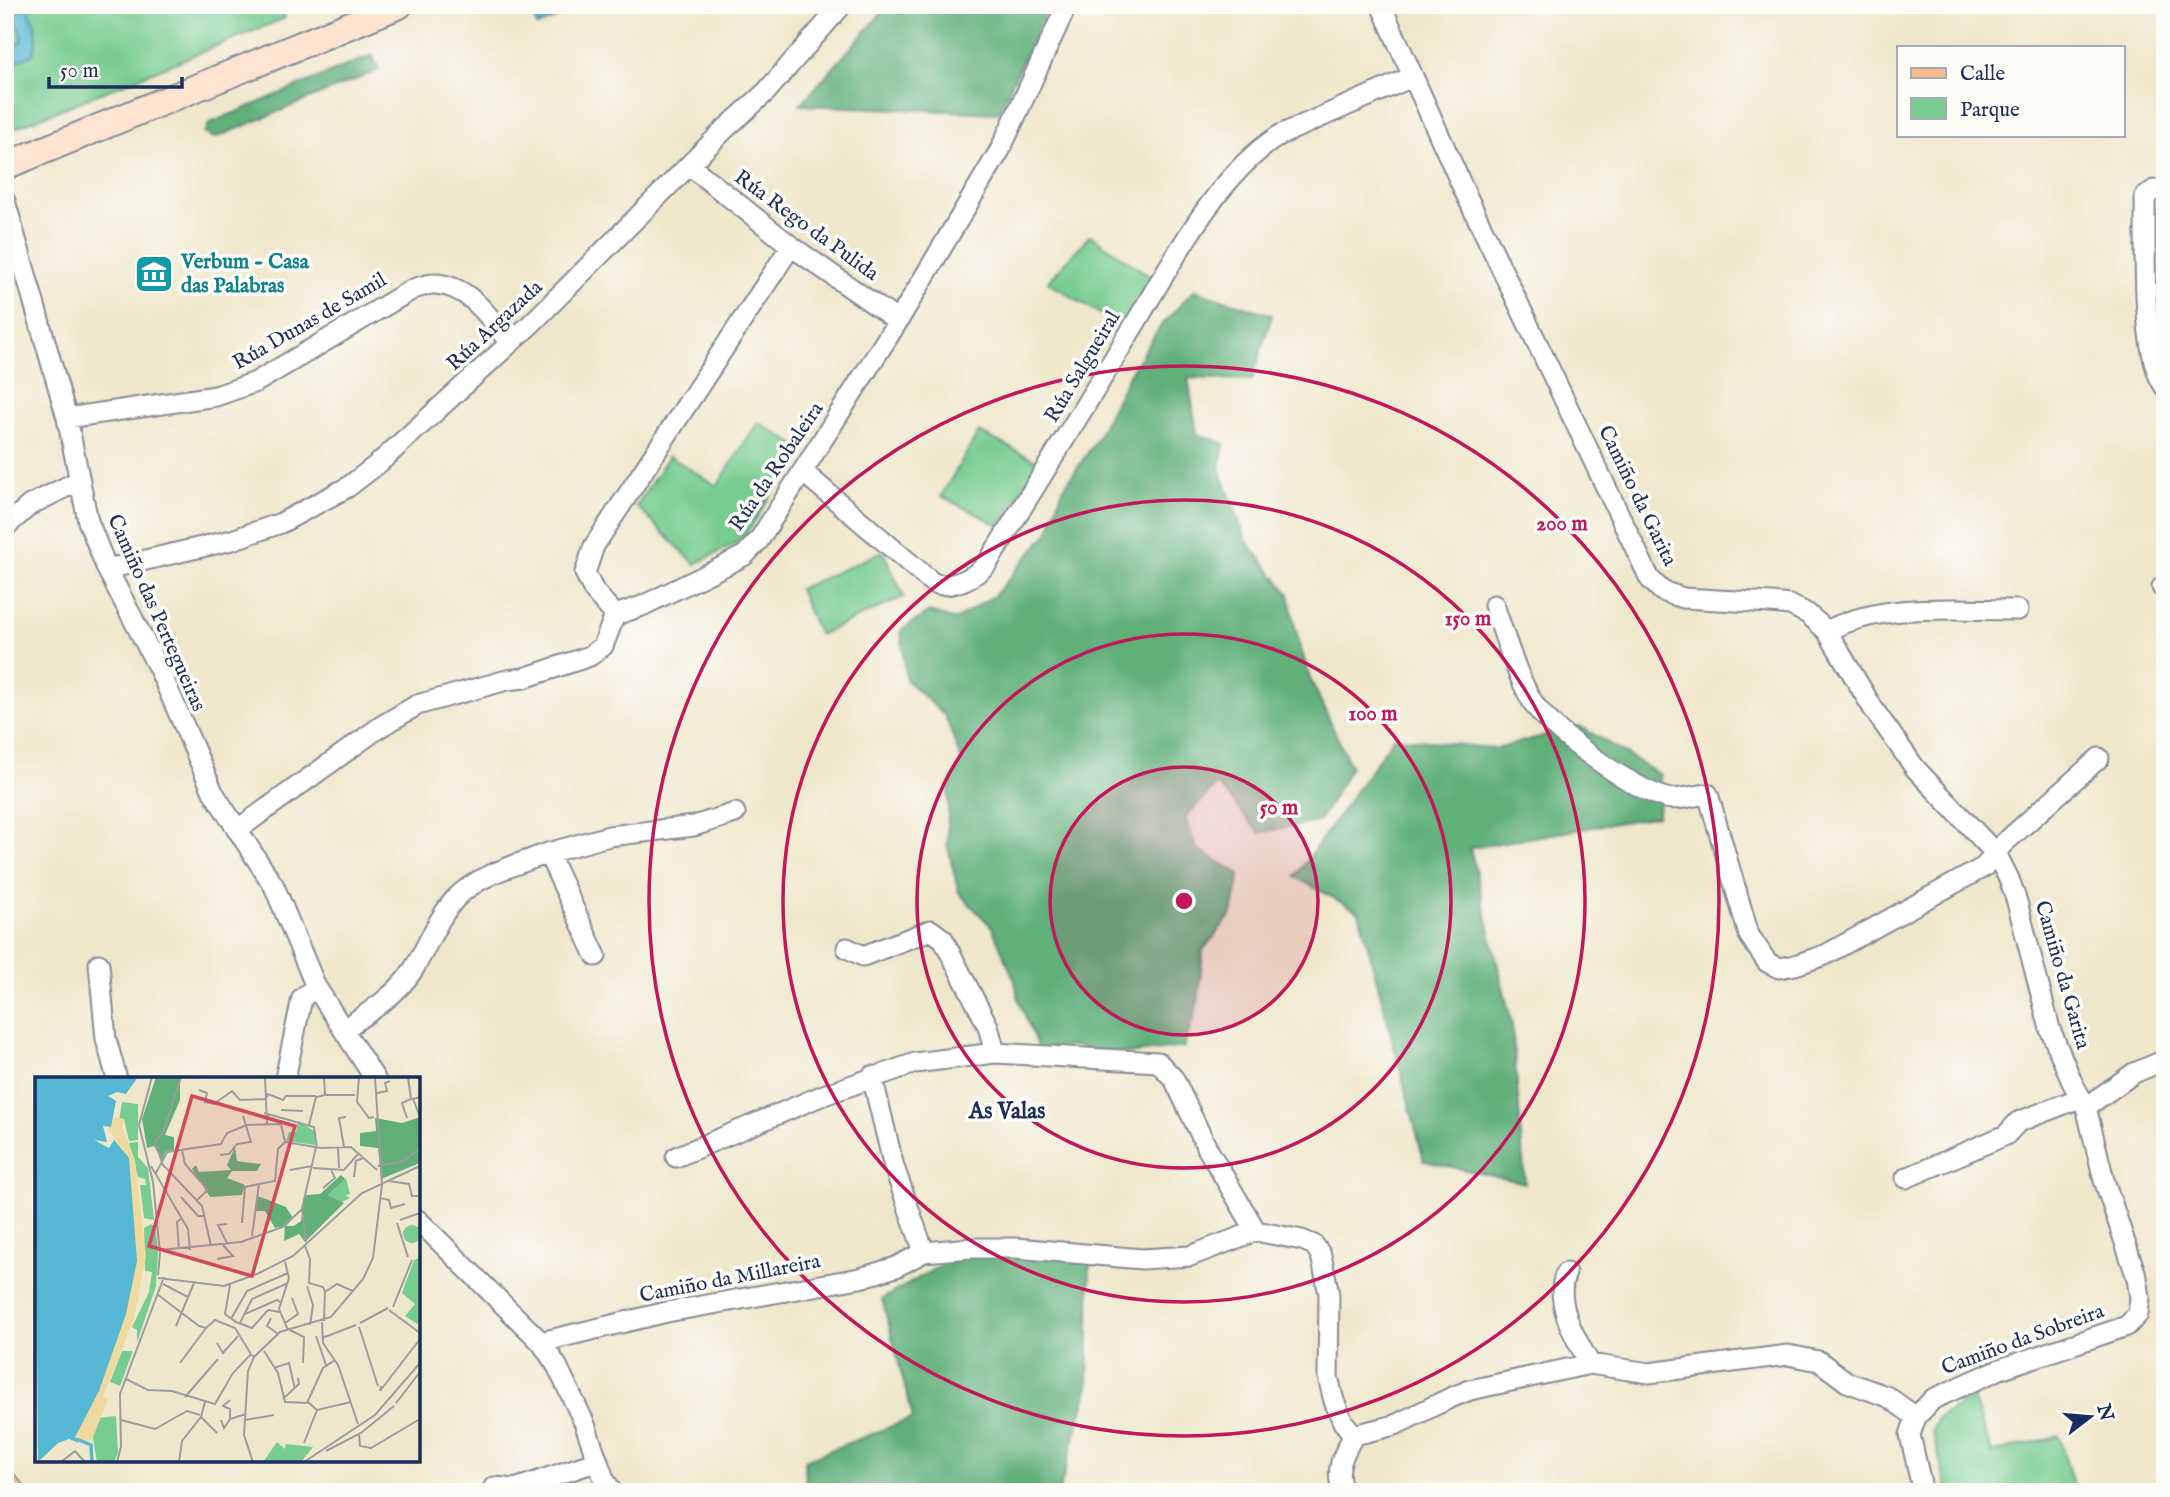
<svg xmlns="http://www.w3.org/2000/svg" width="2170" height="1497" font-family="'IM FELL English',serif">
	<style>
		.green { fill: #77cc90; stroke: #497e77; stroke-width: 2 }
		.forest { fill: #61b07a; stroke: #3e706c; stroke-width: 2 }
		.water { fill: #55b7d3; stroke: #387398; stroke-width: 2 }
		.lines { fill: none; stroke-linecap: round; stroke-linejoin: round }
		.street-casing { stroke: #858b94; stroke-width: 23 }
		.secondary-casing { stroke: #858b94; stroke-width: 30 }
		.primary-casing { stroke: #858b94; stroke-width: 33 }
		.street { stroke: #fff; stroke-width: 19 }
		.secondary { stroke: #fde4d1; stroke-width: 26 }
		.primary { stroke: #fbbb8c; stroke-width: 30 }
		.ring { fill: none; stroke: #c2185b; stroke-width: 3.5 }
		.labels { text-anchor: middle; dominant-baseline: central; stroke-width: 7; stroke-linejoin: round; paint-order: stroke }
		.street-label { font-size: 21px; fill: #1b2f5e; stroke: #fdfcf7 }
		.culture-label { font-size: 21px; font-weight: bold; fill: #0d838f; stroke: #fdfcf7; text-anchor: start }
		.neighbourhood-label { font-size: 23px; font-weight: bold; fill: #1b2f5e; stroke: #fdfcf7 }
		.inset-river { fill: none; stroke: #55b7d3; stroke-width: 3.5 }
		.inset-road { fill: none; stroke: #9a9d9f; stroke-width: 2 }
		.view { fill: #d1495b; fill-opacity: 0.15; stroke: #d1495b; stroke-width: 3.5 }
		.inset-edge { fill: none; stroke: #1b2f5e; stroke-width: 3.5 }
		.centre { fill: #c2185b; stroke: #fdfcf7; stroke-width: 3.5 }
		.ring-label { font-size: 21px; text-anchor: middle; font-weight: bold; fill: #c2185b; stroke: #fdfcf7; stroke-width: 7; stroke-linejoin: round; paint-order: stroke }
	</style>
	<rect width="100%" height="100%" fill="#fdfcf7"/>
	<filter id="ink" filterUnits="userSpaceOnUse"><feTurbulence type="fractalNoise" baseFrequency=".0143" numOctaves="2"/><feDisplacementMap in="SourceGraphic" scale="14" xChannelSelector="R" yChannelSelector="G"/><feConvolveMatrix kernelMatrix="1 2 1 2 8 2 1 2 1" color-interpolation-filters="sRGB"/></filter>
	<filter id="wash" filterUnits="userSpaceOnUse"><feTurbulence type="fractalNoise" baseFrequency=".00686" numOctaves="4" result="noise"/><feDisplacementMap in="SourceGraphic" scale="28" xChannelSelector="R" yChannelSelector="G"/><feGaussianBlur stdDeviation="1.57" result="paint"/><feColorMatrix in="noise" values="0 0 0 0 0 0 0 0 0 0 0 0 0 0 0 0 0 1.4 0 .05"/><feComposite in="paint" operator="in"/></filter>
	<g filter="url(#wash)">
		<rect width="100%" height="100%" fill="#efe7cb"/>
		<!-- green -->
		<path class="green" d="M5 5H279L285 18 5 132Z
			M1090 235 1154 279 1123 328 1048 282Z
			M758 422 801 448 746 534 733 545 695 564 636 506 669 456 717 486Z
			M979 432 1039 462 1000 526 941 496Z
			M883 551 904 597 819 635 799 589Z
			M1973 1397 1992 1453 2059 1436 2075 1492H1948L1932 1431 1938 1418Z"/>
		<!-- forest -->
		<path class="forest" d="M889 5H1049L998 113 800 105Z
			M372 55 379 70 215 138 204 133 210 123Z
			M1194 290 1272 315 1252 380 1188 378 1197 434 1224 443 1220 469 1247 542 1289 594 1295 627 1309 676 1351 767 1319 821 1259 833 1218 784 1185 817 1197 849 1240 874 1232 914 1203 950 1198 1002 1184 1047 1127 1054 1073 1046 1038 1048 1018 998 1015 981 992 927 959 893 947 844 949 784 962 762 945 716 906 680 901 630 929 612 955 620 995 595 1048 533 1063 489 1095 442 1131 371 1160 327Z
			M1580 726 1660 775 1658 816 1470 848 1512 1025 1525 1183 1424 1161 1359 912 1295 877 1394 737 1496 749Z
			M971 1248 1090 1256 1088 1389 1059 1492H806L805 1460 913 1418 882 1299Z"/>
		<!-- water -->
		<path class="water" d="M9 5H27C34 22 42 37 32 55L13 63 8 49 21 42 22 36Z
			M529 5H583L584 8 537 26Z"/>
	</g>
	<g filter="url(#ink)">
		<g class="lines">
			<!-- street casing -->
			<g class="street-casing">
				<path id="street" d="M1381 5 1462 186 1650 579 1662 591 1683 598 1771 603 1790 605 1808 614 1827 631 1874 710 1915 768 1997 855 2009 879 2017 902 2050 1029 2072 1082 2086 1107 2104 1180 2137 1278 2140 1298 2138 1314 2127 1326 2000 1369 1933 1399 1916 1417 1910 1435 1923 1492
					M689 165 791 246 898 321
					M2165 190H2154L2145 197C2146 240 2140 355 2165 387
					M5 201 67 418 88 521 107 569 160 671 213 792 274 886 316 987 375 1079
					M67 418 216 396 256 382 413 289C420 287 427 284 434 284 468 284 491 319 510 343
					M803 472 933 583C952 589 974 578 987 564 1034 488 1081 413 1127 337 1167 272 1215 175 1280 135L1412 77
					M5 527 30 505 80 480
					M107 569 232 540 281 523 348 487 379 463 532 323 724 130 766 92 842 5
					M2162 587 2165 589
					M1494 605C1505 637 1515 671 1532 701 1550 731 1631 788 1666 798 1677 801 1696 795 1708 794L1749 935 1767 962 1779 968 1795 965 1825 955 1984 867 2003 844 2099 758
					M615 615 642 606 726 565 745 555 759 540 898 321 1000 150 1067 5
					M615 615 594 591 585 573 594 546 791 246
					M1827 631C1882 602 1958 610 2018 610
					M237 830 380 727 417 705 507 680 524 678 590 656 603 646 615 615
					M548 853 609 836 694 826 735 813
					M847 948 863 956 931 930 943 939 988 1026 995 1053
					M99 964 106 1039 117 1079
					M344 1029C368 1013 397 995 413 970 428 946 437 918 457 897 480 874 519 864 548 853L596 956
					M872 1076 894 1167 924 1252
					M285 1079 302 998 316 987
					M2086 1107 2134 1073 2165 1060
					M676 1157 821 1096 915 1063 995 1053 1158 1062 1174 1079 1207 1148 1256 1231
					M1906 1178 2006 1135 2018 1122 2080 1098
					M418 1220 541 1342 557 1366 584 1422 604 1479 612 1492
					M1566 1273C1553 1302 1576 1339 1590 1364
					M541 1342 667 1312 860 1278 896 1267 924 1252 971 1248H1016L1142 1259 1190 1256 1256 1231 1302 1240 1314 1245 1321 1255 1329 1294 1328 1377 1334 1401 1343 1422 1354 1435 1395 1425 1450 1398 1470 1390 1590 1364 1649 1373 1788 1355 1819 1361 1847 1382 1888 1397 1916 1417
					M494 1487 515 1489 598 1461
					M1343 1492C1334 1470 1343 1454 1354 1435"/>
			</g>
			<!-- secondary casing -->
			<g class="secondary-casing">
				<path id="secondary" d="M5 166 399 5"/>
			</g>
			<!-- primary casing -->
			<g class="primary-casing">
				<path id="primary" d="M5 1487 9 1492"/>
			</g>
			<!-- street -->
			<use href="#street" class="street"/>
			<!-- secondary -->
			<use href="#secondary" class="secondary"/>
			<!-- primary -->
			<use href="#primary" class="primary"/>
		</g>
	</g>
	<!-- distance rings -->
	<circle cx="1184" cy="901" r="134" fill="#c2185b" fill-opacity=".12"/>
	<g class="ring">
		<circle cx="1184" cy="901" r="134"/>
		<circle cx="1184" cy="901" r="267"/>
		<circle cx="1184" cy="901" r="401"/>
		<circle cx="1184" cy="901" r="535"/>
	</g>
	<!-- icons -->
	<defs>
		<g id="museum-square" transform="scale(2.0125)"><rect x="-9" y="-9" width="18" height="18" rx="4" fill="#0f9aa8" stroke="#fdfcf7"/><path d="M0-6L6-3V-2H-6V-3ZM-5-1h2V3h-2ZM-1-1h2V3h-2ZM3-1h2V3H3ZM-6 4H6V6H-6Z" fill="#fff"/></g>
	</defs>
	<g fill-rule="evenodd">
		<use href="#museum-square" x="154" y="274"/>
	</g>
	<g class="labels">
		<!-- street labels -->
		<g class="street-label">
			<text transform="translate(806 226) rotate(36)">Rúa Rego da Pulida</text>
			<text transform="translate(310 322) rotate(-30)">Rúa Dunas de Samil</text>
			<text transform="translate(495 326) rotate(-43)">Rúa Argazada</text>
			<text transform="translate(1083 367) rotate(-59)">Rúa Salgueiral</text>
			<text transform="translate(777 467) rotate(-56)">Rúa da Robaleira</text>
			<text transform="translate(1637 496) rotate(64)">Camiño da Garita</text>
			<text transform="translate(156 613) rotate(66)">Camiño das Pertegueiras</text>
			<text transform="translate(2062 975) rotate(74)">Camiño da Garita</text>
			<text transform="translate(730 1279) rotate(-11)">Camiño da Millareira</text>
			<text transform="translate(2023 1340) rotate(-20)">Camiño da Sobreira</text>
		</g>
		<!-- culture labels -->
		<g class="culture-label">
			<text x="181" y="262">Verbum - Casa<tspan x="181" dy="24">das Palabras</tspan></text>
		</g>
		<!-- neighbourhood labels -->
		<g class="neighbourhood-label">
			<text x="1007" y="1111">As Valas</text>
		</g>
	</g>
	<!-- overview -->
	<g transform="translate(35 1077)">
		<rect width="385" height="385" fill="#efe7cb"/>
		<path d="M87 25 103 27V63L94 64 89 42 84 44ZM263 44 281 55 280 68 251 64 254 55H261ZM103 65V80L113 91 119 143 109 141 105 108H111L110 102 103 100 94 66ZM311 101 315 117 310 118 315 121 307 125 293 118ZM116 147 120 150 123 175 121 209 102 265V253L97 250 114 215 117 195 110 194 109 151ZM368 157a9 9 0 1 1 18 0a9 9 0 1 1-18 0ZM385 181V244L382 247 370 239 380 227 367 216 379 183ZM87 274H98L85 309 75 305ZM81 339 83 376 79 385H62L57 356 62 341ZM242 365 250 372 251 367 278 370 266 385H228Z" fill="#77cc90"/>
		<path d="M121 0H145V23L130 58 139 60V73L131 74 127 83 119 69 112 71 107 42ZM385 40V86L346 102 343 71 325 69V56L341 54 340 41 367 46ZM200 70 202 84 226 87 222 94H197L192 101 210 108 207 118 175 120 157 92 161 88 164 95 196 93 192 88ZM306 98 310 102 293 118 309 126 270 165 264 157 249 164 250 149 240 151 230 134H221L222 119 231 122 251 130 258 141 251 149H259L266 144 270 118 285 117Z" fill="#61b07a"/>
		<path d="M81 40 89 42 87 50 100 83 111 179 99 241 68 320 73 322 57 363 45 365 40 360 75 71 80 60 73 53Z" fill="#eeda9e"/>
		<path d="M0 0H103L91 17 82 15 73 19 81 24 76 50 68 49 72 65 59 63 74 71 79 63 94 81 102 184 91 237 64 314 40 360 44 366 34 362 23 366 3 385Z" fill="#55b7d3"/>
		<path class="inset-river" d="M41 362 56 368 57 385"/>
		<path class="inset-road" d="M117 0 104 48 118 105 125 176 123 198M146 0 128 56 120 65 128 88 167 129 176 169M230 0 232 47M324 0 322 25 334 41 339 40M164 13 172 16 170 25 179 27 197 14 205 23 231 22M342 16 352 14 350 6 355 4M290 18H320M385 20 378 22 385 40M231 22 233 17 248 23 251 19H281M246 33 268 34M229 36 279 50 282 71M372 41 367 26 376 22 373 0M274 48 281 20 290 18 289 0M250 65 286 71 316 70 342 93M303 70 304 91M309 70 304 41 311 40M147 73 150 87 173 113 162 123M185 78 194 77 202 67 216 65 208 39M116 89 153 152 155 173M343 89 369 84 385 71M278 91 309 93 323 77M255 93 277 89M121 96 132 75 186 67 192 56 212 48 246 47 250 65M319 100 321 84 328 81M354 104 374 107 377 119H385M288 111 300 101 296 93M146 120 163 139H168M345 121 354 123 356 131 370 127M267 132 281 70M365 143 385 136M207 146 210 110 224 107M362 146 373 180M192 147 183 148 192 166M217 159 224 107 240 104 243 72 250 65M270 169 275 182 274 206 288 210 290 215 289 244M125 173 206 165 248 150 267 132 271 165M144 173 142 145 147 141M182 182 198 179 188 168M250 185 254 201 244 232 253 253M123 201 189 209 222 197 258 179 327 116 385 89M128 207 153 220M195 208 190 237 201 245 217 251 233 233 245 235M272 209 278 228 275 248M290 215 302 207 318 214M122 217 164 249 171 251 180 243 200 251 216 277M358 230 377 183M354 233 385 256M210 237 242 223 246 226M236 241 232 249 243 257M196 242 212 214 253 196M287 245 288 266 303 288 323 347M205 246 217 222 253 206M250 246 263 237 257 221M325 246 353 231M141 249 159 206M324 250 343 309M255 253 269 260 268 286M281 259 291 288M287 261 321 248M182 266 188 276 203 259M229 274 243 296 250 325 274 326 282 333 316 325M145 286 171 251M239 291 254 286 260 312M91 302 113 313 137 314 180 327 198 296 215 278 219 279M346 309 345 314 385 262M150 320 183 282M248 322 264 307 263 301M195 323 188 329 195 332V342M170 325 166 340 182 356M272 326 288 291 300 283M361 326 385 295M86 343 120 352 152 334 165 338M186 343 189 351 195 342 211 337M210 343 239 338M324 357 325 369 336 371 385 342M269 366 282 333M291 374 326 356 359 329M26 385 40 374 50 385M82 385 86 370 85 317 129 200M144 385 147 364 166 340M218 385 209 358 213 294 219 280 245 255 296 240 328 202 338 181 347 108 340 0M269 385 340 338 385 286"/>
		<path class="view" d="M157 19 260 49 217 199 114 169Z"/>
		<rect width="385" height="385" class="inset-edge"/>
	</g>
	<circle cx="1184" cy="901" r="10" class="centre"/>
	<g class="ring-label">
		<text x="1562" y="530">200 m</text>
		<text x="1468" y="625">150 m</text>
		<text x="1373" y="720">100 m</text>
		<text x="1279" y="814">50 m</text>
	</g>
	<!-- margin -->
	<rect width="2170" height="1497" fill="none" stroke="#fdfcf7" stroke-width="28"/>
	<!-- legend -->
	<rect x="1897" y="46" width="228" height="91" fill="#fdfcf7" stroke="#a3aaba" stroke-width="2"/>
	<rect x="1911" y="68" width="35" height="10" fill="#fbbb8c" stroke="#a3aaba" stroke-width="2"/>
	<text x="1960" y="80" font-size="21" fill="#1b2f5e">Calle</text>
	<rect x="1911" y="98" width="35" height="21" fill="#77cc90" stroke="#a3aaba" stroke-width="2"/>
	<text x="1960" y="116" font-size="21" fill="#1b2f5e">Parque</text>
	<!-- north arrow -->
	<g transform="translate(2090 1417) rotate(74)" stroke="#fdfcf7" stroke-width="5" paint-order="stroke">
	<path d="M0-5L12 26L0 18L-12 26Z" fill="#1b2f5e"/>
	<text y="-10" font-size="19" font-weight="bold" text-anchor="middle" fill="#1b2f5e">N</text>
	</g>
	<!-- scale -->
	<path d="M49 77v10h133v-10" fill="none" stroke="#1b2f5e" stroke-width="3.5"/>
	<text x="60" y="77" font-size="21" fill="#1b2f5e" stroke="#fdfcf7" stroke-width="5" paint-order="stroke">50 m</text>
</svg>
